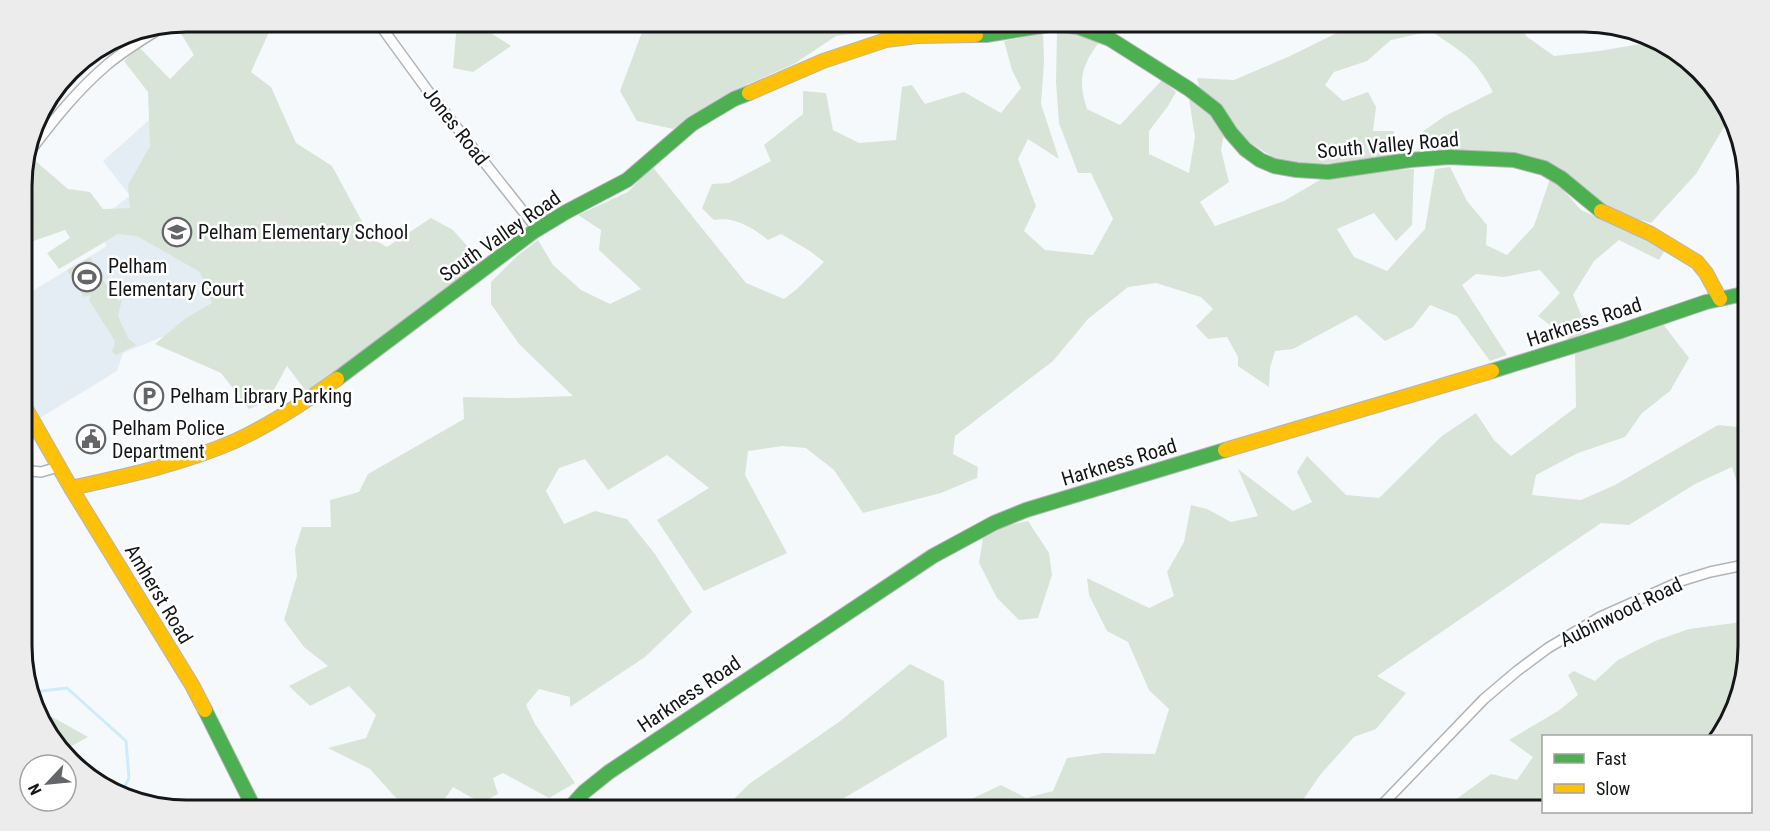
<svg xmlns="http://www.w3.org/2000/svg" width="1770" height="831" font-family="'Roboto Condensed',sans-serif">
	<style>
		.built { fill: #e5edf4 }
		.green { fill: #d8e4d8 }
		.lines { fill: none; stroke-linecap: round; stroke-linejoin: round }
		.stream { stroke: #cdebfb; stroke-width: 3 }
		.street-casing { stroke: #b2b5b7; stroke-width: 12 }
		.fast-casing { stroke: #b2b5b7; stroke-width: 16 }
		.slow-casing { stroke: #b2b5b7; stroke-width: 16 }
		.street { stroke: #fefeff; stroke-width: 9 }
		.fast { stroke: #4caf50; stroke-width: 14 }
		.slow { stroke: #ffc107; stroke-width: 14 }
		.labels { text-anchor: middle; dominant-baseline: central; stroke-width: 5; stroke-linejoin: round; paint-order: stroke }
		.street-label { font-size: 20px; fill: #141618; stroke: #fff }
		.poi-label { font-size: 20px; fill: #141618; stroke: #fff; text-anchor: start }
		.rim { fill: none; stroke: #141618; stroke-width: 3 }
	</style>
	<rect width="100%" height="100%" fill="#f6f9fc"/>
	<!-- built -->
	<path class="built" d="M212 64 261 156 213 341 162 337 123 353 117 371 40 418 22 386V297L107 246 92 224 130 196 103 161Z"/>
	<!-- green -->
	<path class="green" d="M189 21H274L251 72 271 87 296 143 332 166 371 238 387 247 431 218 453 230 482 263 308 394 287 366 267 402 249 409 221 373 155 344 186 318 212 303 200 272 137 236 118 234 59 269 47 253 70 238 65 230 22 245 21 177 32 158 68 189 90 192 103 209 130 208 128 185 150 146 148 92 124 61 139 47 170 79 194 55 177 27Z
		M456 21H472L511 46 473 72 453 68 457 23Z
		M722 21H885V29L836 36 794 64 746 85 673 129 637 121 620 91 642 32 676 24 707 28Z
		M1346 21H1521L1526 36 1554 56 1599 51 1658 41 1715 85 1731 124 1727 122 1696 174 1651 223 1623 215 1589 194 1561 168 1530 156 1428 152 1422 132 1445 116 1493 92C1476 58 1460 51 1431 31L1391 40 1367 61 1334 72 1325 85 1343 101 1368 92 1376 107 1373 131H1394L1393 155 1356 162 1318 164 1279 161 1246 140 1223 109 1200 90 1197 78 1234 80 1290 56 1353 25Z
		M1057 32 1074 34 1100 41C1082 65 1077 79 1087 109L1120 125 1162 80 1176 92 1168 106 1149 131V154L1189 173 1195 137 1189 99 1208 111 1225 129 1221 150 1229 182 1200 202 1215 226 1284 201 1325 177 1362 172 1414 169 1412 225 1396 241 1374 213 1337 229 1354 257 1387 271 1425 229 1435 169 1450 167 1467 201 1487 225 1486 245 1507 255 1534 226 1551 176 1581 210 1666 248 1659 260 1619 240 1594 261 1573 295 1588 331 1570 340 1538 316 1560 293 1540 270 1504 277 1476 274 1462 285 1507 355 1490 361 1457 316 1430 305 1413 327 1385 341 1356 315 1293 349 1275 351 1270 368 1269 387 1238 366V357L1227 337 1208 339 1196 326 1213 309 1201 297 1156 283 1128 287 1088 319 1053 361 955 436 953 454 978 467 977 478 941 493 863 513 834 470 806 448 782 446 748 451 745 475 787 553 704 591 657 520 709 488 667 455 608 490 585 459 559 468 546 491 564 524 595 511 627 519 655 554 692 612 645 657 570 707V697L539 689 526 705 535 724 575 783 549 798 503 773 493 778 498 794 481 803 453 787 437 810H421L396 798 370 769 328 748 366 738 376 715 349 686 310 706 289 686 328 666 304 647 284 620 297 576 295 549 302 527H331L330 500 359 492 368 474 464 419 463 397 513 398 573 396 519 344 491 304V282L517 256 538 240 553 265 581 290 610 304 641 289 599 250 601 230 578 215 628 192 652 166 746 283 784 299 797 289 824 262 810 251 781 234 768 240C753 227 733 216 714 220L702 208 712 184 729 183 771 161 764 145 803 114V91L826 93 833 130 859 143 896 140 902 87 912 85 925 104 964 92 1001 113 1021 88 1012 70 1004 41 1043 33 1044 62 1041 104 1059 159 1028 139 1018 159 1036 206 1024 231 1045 250 1093 255 1113 219 1091 173H1078L1059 123 1056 82Z
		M90 257 106 285 109 283 118 301 122 299 118 316 128 338 136 345 116 355 112 352 115 341 89 300 91 295 84 297 67 270Z
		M1663 324 1689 358 1670 391 1642 413 1625 437 1578 453 1536 475 1532 495 1581 500 1615 485 1718 425 1748 428 1749 511 1746 510 1732 467 1695 484 1629 525 1601 523 1377 676 1406 693 1376 729 1354 737 1320 775 1296 810H948L1001 785 1026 798 1053 791 1067 758 1103 753 1155 754 1169 709 1149 690 1128 642 1107 631 1089 595 1087 578 1149 608 1174 596 1167 572 1184 542 1191 505 1207 509 1231 522 1258 516 1238 469 1293 511 1312 502 1297 472 1307 456 1346 495 1379 498 1442 436 1476 413 1494 440 1511 456 1576 407 1575 351Z
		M1028 521 1049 553 1052 575 1038 618 1019 620 997 598 979 563 983 537 996 528Z
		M1749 621V646L1736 709 1714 736H1544L1543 810H1441L1491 774 1517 780 1533 757 1509 740 1558 711 1578 695 1568 675 1574 671 1595 681 1618 660 1655 641 1689 629Z
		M910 664 944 681 947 737 824 810H786L773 801 764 810H734L725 808 749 784 839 722Z
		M40 710 88 737 66 749V755L55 746Z
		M321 801 339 809 379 806 384 810H320Z"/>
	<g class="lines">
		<!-- stream -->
		<path class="stream" d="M1732 125V127
			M33 692 67 688 126 741 129 778 120 796"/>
		<!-- street casing -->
		<g class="street-casing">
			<path id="street" d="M377 21 428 91 537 229
				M994 31 1010 21
				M27 155C52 122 76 91 108 64 126 49 146 37 166 25
				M22 470 41 472 58 467
				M1377 810 1484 699 1517 671 1548 648 1600 617 1681 581 1710 572 1749 564"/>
		</g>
		<!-- fast casing -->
		<g class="fast-casing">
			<path id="fast" d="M976 35H986L1054 24 1078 27 1110 39 1189 89 1216 110 1231 133 1245 149 1260 160 1274 166 1297 170 1328 172 1410 160 1449 157 1514 160 1544 168 1561 178 1601 211
				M1492 371 1621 331 1706 302 1748 293
				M337 379 533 232 566 212 627 180 692 124 734 99 749 93
				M205 710 255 810
				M568 810 584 792 609 772 933 556 994 523 1026 510 1225 450"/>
		</g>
		<!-- slow casing -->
		<g class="slow-casing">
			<path id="slow" d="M749 93 823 61 886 40 917 36 976 35
				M1601 211 1651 234 1697 262 1706 273 1720 299
				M22 402 71 488 192 685 205 710
				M1225 450 1492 371
				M71 488C126 476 182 464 235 441 270 425 305 402 337 379"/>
		</g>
		<!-- street -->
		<use href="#street" class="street"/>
		<!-- fast -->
		<use href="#fast" class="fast"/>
		<!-- slow -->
		<use href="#slow" class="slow"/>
	</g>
	<!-- icons -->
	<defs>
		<g id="school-ring" transform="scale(1.5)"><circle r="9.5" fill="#fff" stroke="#636568" stroke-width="1.5"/><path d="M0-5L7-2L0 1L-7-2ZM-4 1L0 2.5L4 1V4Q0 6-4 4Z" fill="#636568"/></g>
		<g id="stadium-ring" transform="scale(1.5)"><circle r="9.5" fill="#fff" stroke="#636568" stroke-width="1.5"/><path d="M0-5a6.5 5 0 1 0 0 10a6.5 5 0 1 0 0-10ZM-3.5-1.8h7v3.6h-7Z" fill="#636568"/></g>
		<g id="parking-ring" transform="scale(1.5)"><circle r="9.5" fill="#fff" stroke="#636568" stroke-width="1.5"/><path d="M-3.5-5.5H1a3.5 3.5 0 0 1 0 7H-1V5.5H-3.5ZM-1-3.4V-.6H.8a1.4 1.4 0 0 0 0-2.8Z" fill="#636568"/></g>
		<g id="civic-ring" transform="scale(1.5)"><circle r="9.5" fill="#fff" stroke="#636568" stroke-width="1.5"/><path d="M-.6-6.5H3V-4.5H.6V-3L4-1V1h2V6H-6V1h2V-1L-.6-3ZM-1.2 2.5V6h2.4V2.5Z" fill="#636568"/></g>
	</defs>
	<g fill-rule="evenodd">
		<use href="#school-ring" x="177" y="232"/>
		<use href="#stadium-ring" x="87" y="277"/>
		<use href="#parking-ring" x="149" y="396"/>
		<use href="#civic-ring" x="91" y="439"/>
	</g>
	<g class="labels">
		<!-- street labels -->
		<g class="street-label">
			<text transform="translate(456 126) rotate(52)">Jones Road</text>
			<text transform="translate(1388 145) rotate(-5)">South Valley Road</text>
			<text transform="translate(500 236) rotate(-35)">South Valley Road</text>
			<text transform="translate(1584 322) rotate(-18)">Harkness Road</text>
			<text transform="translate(1119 462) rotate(-17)">Harkness Road</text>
			<text transform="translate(159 594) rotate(59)">Amherst Road</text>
			<text transform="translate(1621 612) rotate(-26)">Aubinwood Road</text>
			<text transform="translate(689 694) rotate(-34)">Harkness Road</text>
		</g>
		<!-- poi labels -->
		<g class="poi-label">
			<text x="198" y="232">Pelham Elementary School</text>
			<text x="108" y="266">Pelham<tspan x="108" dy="23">Elementary Court</tspan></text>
			<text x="170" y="396">Pelham Library Parking</text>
			<text x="112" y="428">Pelham Police<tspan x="112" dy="23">Department</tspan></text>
		</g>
	</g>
	<!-- crop -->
	<path d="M0 0H1770V831H0ZM186 32H1584A154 154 0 0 1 1738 186V646A154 154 0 0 1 1584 800H186A154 154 0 0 1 32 646V186A154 154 0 0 1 186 32Z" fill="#ececed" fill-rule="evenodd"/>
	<path class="rim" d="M186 32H1584A154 154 0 0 1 1738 186V646A154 154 0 0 1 1584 800H186A154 154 0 0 1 32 646V186A154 154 0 0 1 186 32Z"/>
	<!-- legend -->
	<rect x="1542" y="735" width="210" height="78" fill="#ffffff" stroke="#a1a2a3" stroke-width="1.5"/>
	<rect x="1554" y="754" width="30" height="9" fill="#4caf50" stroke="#a1a2a3" stroke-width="1.5"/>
	<text x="1596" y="765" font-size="18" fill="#141618">Fast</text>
	<rect x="1554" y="784" width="30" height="9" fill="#ffc107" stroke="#a1a2a3" stroke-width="1.5"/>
	<text x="1596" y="795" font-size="18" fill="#141618">Slow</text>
	<!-- north arrow -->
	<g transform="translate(48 783) rotate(244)"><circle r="28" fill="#ffffff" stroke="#a1a2a3" stroke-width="1.5"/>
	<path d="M0-4.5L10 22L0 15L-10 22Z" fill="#636568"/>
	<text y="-9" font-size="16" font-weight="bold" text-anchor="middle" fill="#141618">N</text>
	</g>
</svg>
